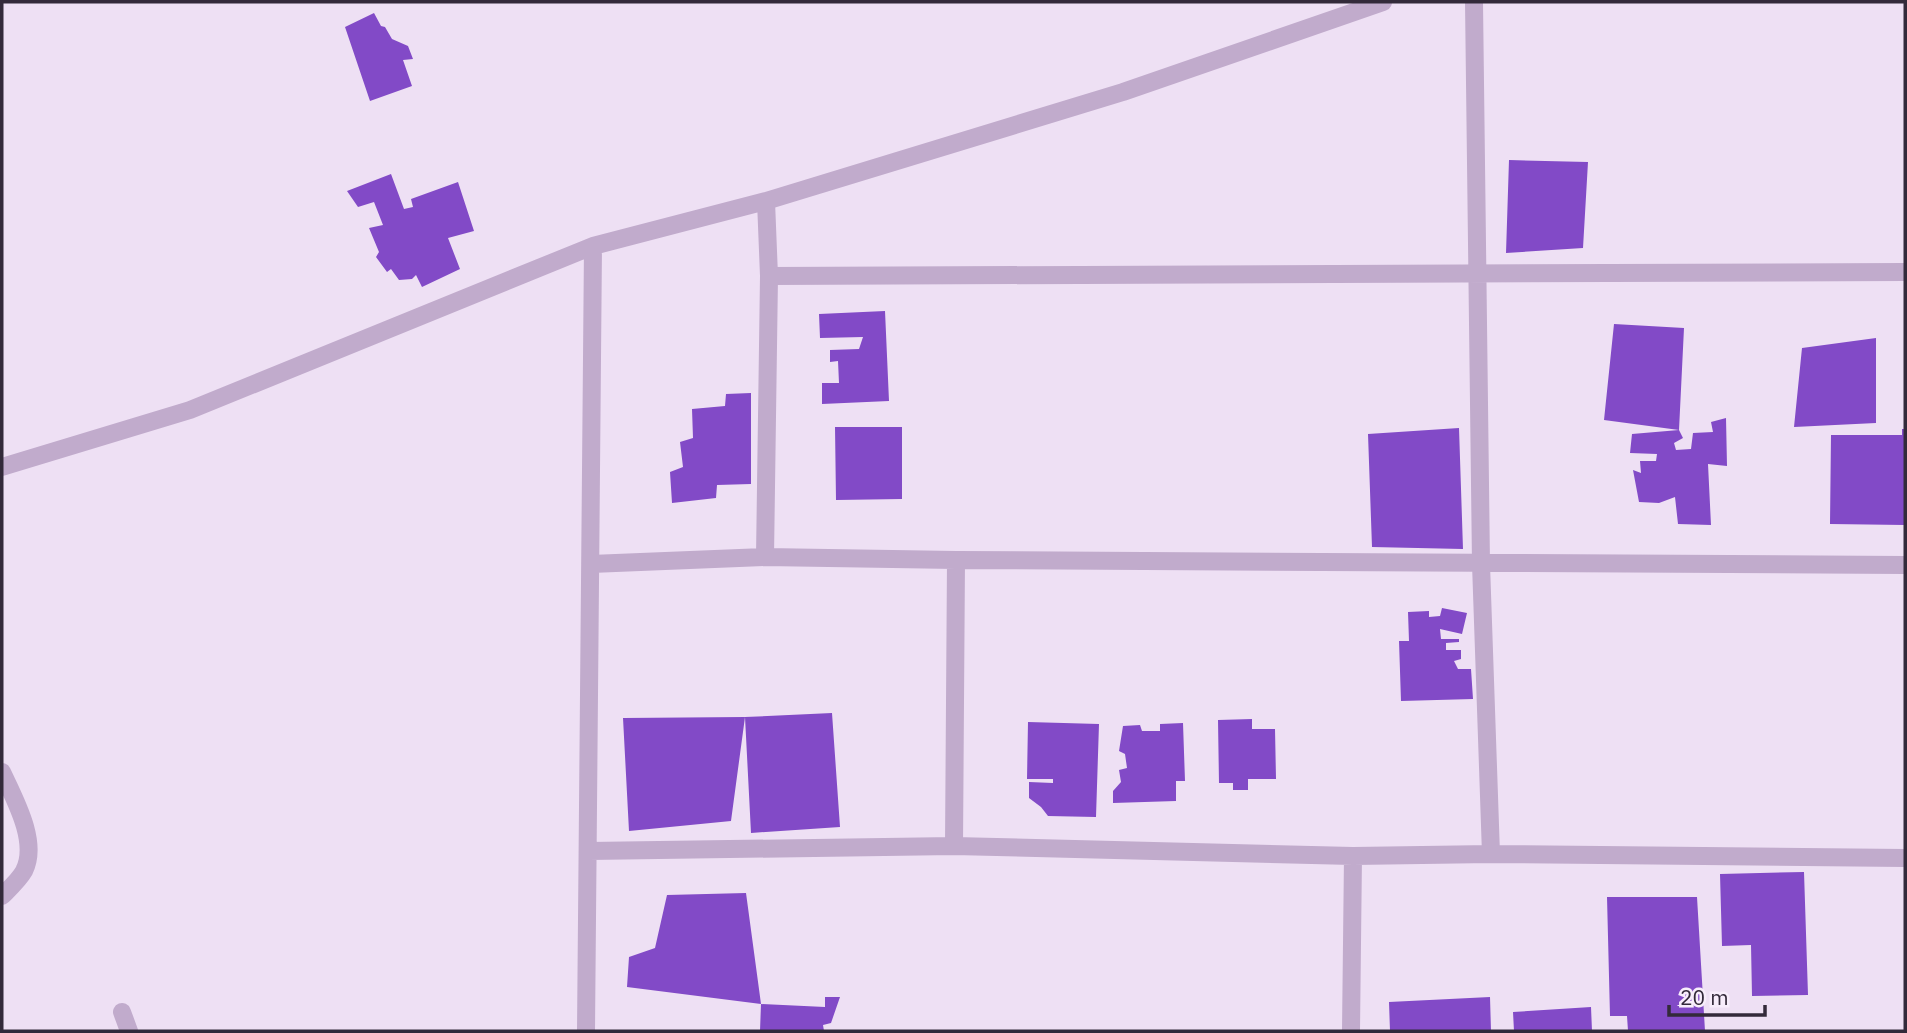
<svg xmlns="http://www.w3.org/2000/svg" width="1907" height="1033" font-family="'IBM Plex Sans',sans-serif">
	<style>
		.building { fill: #824ac7 }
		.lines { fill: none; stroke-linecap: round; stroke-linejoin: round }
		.minor { stroke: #c1abcc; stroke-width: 18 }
	</style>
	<rect width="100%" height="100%" fill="#eee0f4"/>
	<!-- building -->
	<path class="building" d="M374 13 381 26 385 27 392 39 408 46 413 59 403 60 412 86 370 101 345 27Z
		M1509 160 1588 162 1583 248 1506 253Z
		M391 174 404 209 413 207 411 199 458 182 474 231 448 238 460 269 422 287 416 275 412 279 399 280 391 269 387 272 376 257 379 252 369 228 383 225 374 202 358 207 347 191Z
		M885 311 889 401 822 404V383H839L838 361 830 362V350L859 349 863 337 820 338 819 314Z
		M1614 324 1684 328 1679 430 1604 420Z
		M1876 338V423L1794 427 1802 348Z
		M751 393V484L717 485 716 498 672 503 670 472 683 467 680 442 693 438 692 409 725 406 726 394Z
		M1726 418 1727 466 1708 464 1711 525 1678 524 1675 497 1659 503 1639 502 1633 470 1641 473 1640 461H1656L1657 454 1630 453 1632 434 1679 430 1683 438 1674 443 1676 450 1691 449 1693 433 1713 432 1711 422Z
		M835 427H902V499L836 500Z
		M1459 428 1463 549 1372 547 1368 434Z
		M1902 429H1905V525L1830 524 1831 435H1902Z
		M1442 608 1467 613 1462 634 1440 629 1441 639H1459V642L1446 643V650H1461V659L1454 661 1458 669H1471L1473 699 1401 701 1399 641H1409L1408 612 1429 611V617L1440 616Z
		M832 713 840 827 751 833 745 717Z
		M745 717 731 821 629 831 623 718Z
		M1252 719V729H1275L1276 779H1248V790H1233V783H1219L1218 720Z
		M1028 722 1099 724 1096 817 1048 816 1041 807 1029 798V782L1053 783V779H1027Z
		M1183 723 1185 781H1176V801L1113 803V791L1121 782 1119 770 1127 768 1125 754 1119 751 1123 726 1140 725 1142 731H1160V724Z
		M1804 872 1808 995 1752 996 1751 945 1722 946 1720 874Z
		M746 893 761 1004 627 987 629 957 655 948 667 895Z
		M1607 897H1697L1705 1031H1628L1627 1016H1610Z
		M825 997H840L831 1023 823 1025 824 1031H760L761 1004 825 1007Z
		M1490 997 1491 1031H1390L1389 1002Z
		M1591 1007 1592 1031H1514L1513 1012Z"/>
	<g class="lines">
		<!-- minor -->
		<path class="minor" d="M1474 2 1481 564 1491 854
			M769 276 1905 272
			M2 467 190 410 593 246
			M765 557 769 276 766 201
			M591 564 765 557 956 560 1905 565
			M2 772C14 798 39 842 24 871 19 880 9 889 2 896
			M954 846 956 560
			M589 851 954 846 1353 856 1491 854 1905 858
			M122 1012 129 1031
			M586 1031 593 246 766 201 1123 92 1383 2
			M1351 1031 1353 856"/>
	</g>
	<!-- border -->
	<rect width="1907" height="1033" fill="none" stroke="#332a3a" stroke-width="7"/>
	<!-- scale -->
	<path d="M1669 1005v10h96v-10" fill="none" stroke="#332a3a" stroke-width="3.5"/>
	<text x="1680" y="1005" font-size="21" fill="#332a3a" stroke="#f7edfb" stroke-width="5" paint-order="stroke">20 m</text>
</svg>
